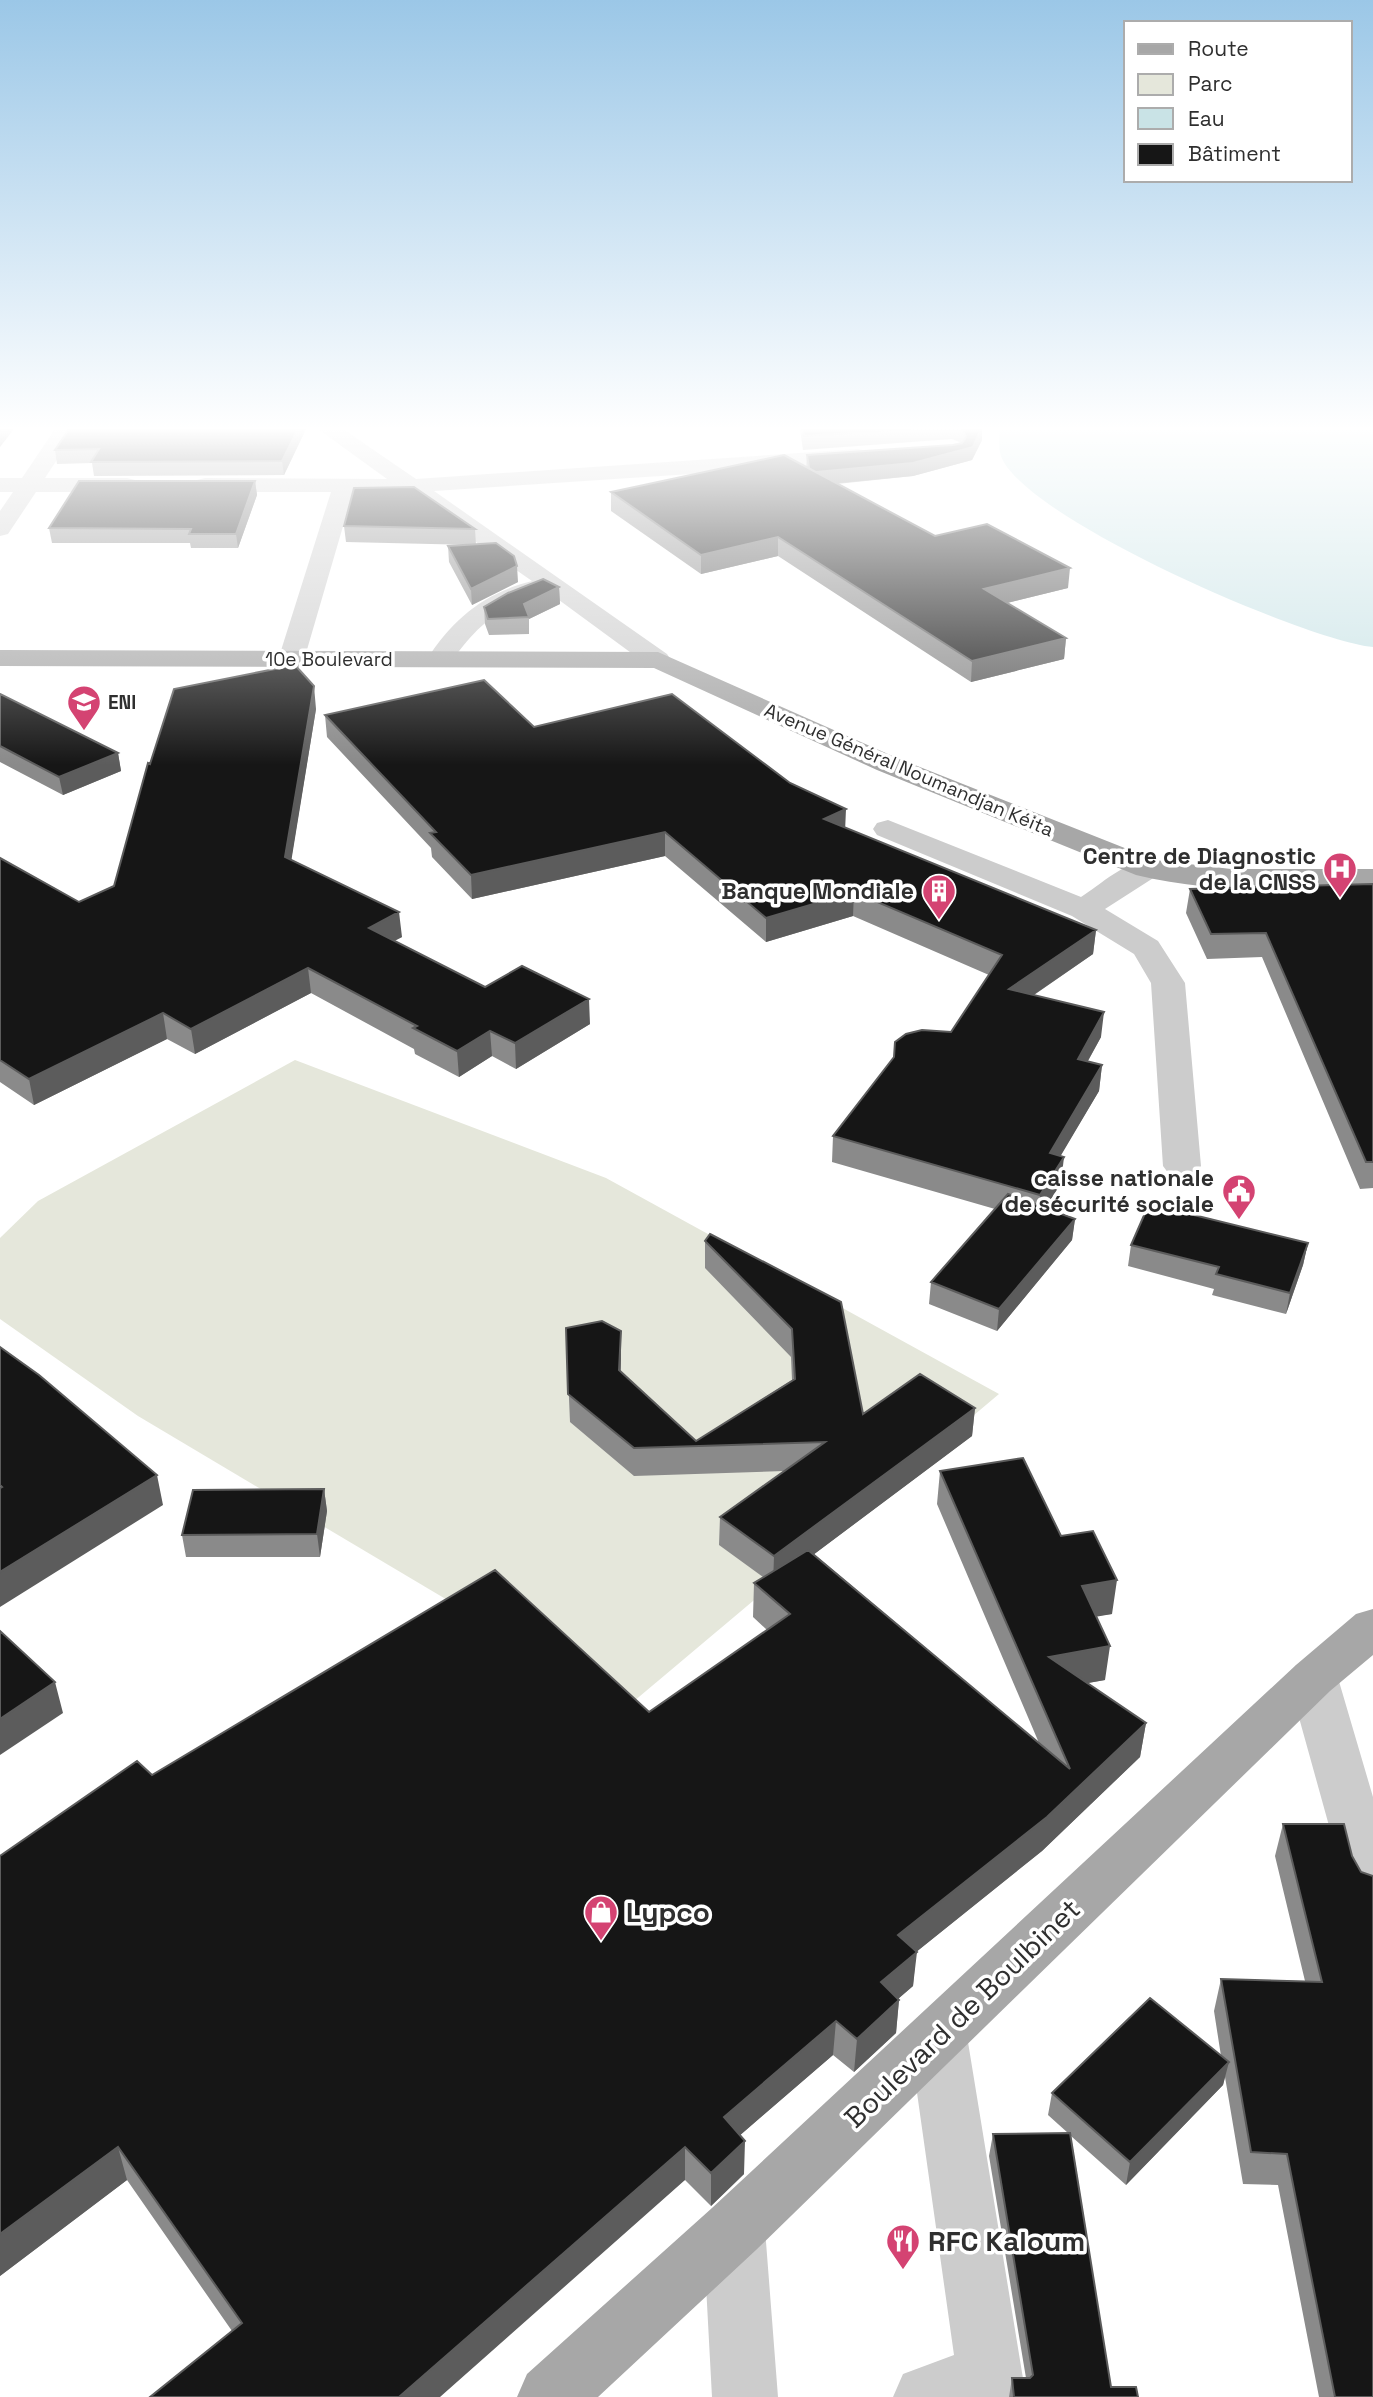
<svg xmlns="http://www.w3.org/2000/svg" width="1373" height="2397" font-family="'Space Grotesk',sans-serif">
	<style>
		.green { fill: #e5e7db }
		.water { fill: #c9e3e6 }
		.lines { fill: none; stroke-linecap: round; stroke-linejoin: round }
		.minor { fill: #ccc; fill-rule: evenodd }
		.major { fill: #a7a7a7; fill-rule: evenodd }
		.wall { fill: #8a8a8a }
		.shaded-wall { fill: #5c5c5c }
		.building { fill: #161616; stroke: #5c5c5c; stroke-width: 2 }
		.labels { text-anchor: middle; dominant-baseline: central; stroke-width: 7; stroke-linejoin: round; paint-order: stroke }
		.far-street-label { font-size: 19px; fill: #2f2f2f; stroke: #fff }
		.far-poi-label { font-size: 19px; font-weight: bold; fill: #2f2f2f; stroke: #fff; text-anchor: start }
		.poi-label { font-size: 23px; font-weight: bold; fill: #2f2f2f; stroke: #fff; text-anchor: end }
		.near-poi-label { font-size: 28px; font-weight: bold; fill: #2f2f2f; stroke: #fff; text-anchor: start }
		.near-street-label { font-size: 28px; fill: #2f2f2f; stroke: #fff }
	</style>
	<rect width="100%" height="100%" fill="#fff"/>
	<!-- green -->
	<path class="green" d="M295 1060 606 1178 999 1394 627 1707 138 1416 0 1319V1238L38 1201Z"/>
	<!-- water -->
	<path class="water" d="M999 429H1373V647C1307 641 1023 518 1001 456 998 448 1000 437 999 429Z"/>
	<g class="lines">
		<!-- minor -->
		<path class="minor" d="M55 429H77L45 478H127L135 480 138 485 135 490 127 492H36L8 534 0 536V511L13 492H0V478H22Z
			M318 429H343L416 479 858 449 866 451 869 456 866 461 858 463 434 491 667 654 671 660 667 666 658 668 649 666 544 589 541 593C496 610 477 625 449 665L440 667 431 665 427 659C453 619 484 593 532 581L406 493 353 492 304 660 300 666 291 668 282 666 278 660 331 492H205L197 490 194 485 197 480 205 478 387 479Z
			M888 820 1081 897C1103 883 1131 855 1158 861L1163 868 1158 875 1105 909 1158 941 1185 983 1201 1166 1195 1174 1182 1177 1169 1174 1163 1166 1151 983 1134 954 1072 916 877 835 873 829 877 823Z
			M1313 1659 1330 1665 1338 1678 1373 1797V1910L1354 1903 1346 1887 1288 1678 1296 1665Z
			M938 2010 958 2018 967 2036 1026 2397H893L903 2374 954 2355 909 2036 918 2018Z
			M734 2199 756 2208 765 2229 778 2397H712L703 2229 712 2208Z"/>
		<!-- major -->
		<path class="major" d="M0 650 658 652 897 758 1155 860 1231 869H1373V887C1294 890 1213 894 1136 875L877 770 654 668 0 666Z
			M1373 1609V1655L1330 1691 756 2250 598 2397H517L527 2374 712 2208 1296 1665 1356 1614Z"/>
	</g>
	<!-- wall -->
	<path class="wall" d="M69 429H306L284 475 94 476 92 463 57 464 55 450Z
		M800 429H982V440L972 460 913 476 837 484 935 536 1068 588 1007 603 1066 638 1064 659 971 682 778 556 701 574 611 511V492L806 467 807 455 953 445 962 443 952 439 803 450Z
		M255 481 257 495 238 548H191L190 543H52L49 528Z
		M344 526 475 529 476 545 518 582 472 605 449 562 448 546 474 545 346 542Z
		M559 587 560 604 529 619V634L489 635 485 624 484 607Z
		M0 694 118 753 121 771 63 795 0 762Z
		M316 709 291 860 402 937 394 941 485 987 590 1024 516 1069 492 1056 459 1077 415 1054 414 1049 311 993 195 1054 167 1039 34 1105 0 1082V858L79 902 114 886 150 764Z
		M325 715 534 727 845 828 1096 930 1093 954 1034 995 1101 1037 1088 1061 1102 1065 1099 1091 1060 1156 1061 1183 1045 1208 1075 1219 1072 1240 997 1331 929 1304 931 1282 995 1209 832 1162 833 1136 951 1032 989 975 853 916 766 942 665 856 472 899 432 857 431 848 327 737Z
		M1373 884V1188L1360 1189 1262 957 1207 959 1186 913 1190 889Z
		M705 1241 841 1302 863 1414 975 1408 972 1436 814 1554 1039 1743 937 1504 940 1471 1061 1536 1112 1614 1096 1616 1105 1680 1087 1683 1146 1723 1140 1757 1042 1851 916 1952 913 1986 898 1999 899 2000 896 2033 854 2072 833 2055 740 2135 744 2174 711 2206 685 2180 232 2331 127 2180 0 2276 152 1775 649 1712 767 1630 753 1617 754 1583 763 1577 719 1545 720 1517 784 1471 634 1476 570 1422 566 1328 621 1331V1372L696 1441 792 1380 791 1357 705 1268Z
		M1308 1243 1303 1265 1286 1314 1212 1295 1214 1289 1128 1266 1131 1245Z
		M324 1489 327 1511 320 1557H186L182 1535Z
		M1283 1824H1344L1373 2397H1319L1278 2185 1243 2184 1225 2077 1223 2085 1126 2185 1071 2136 1111 2387 1138 2397H1009L1012 2378H1026L989 2156 993 2134 1068 2133 1048 2115 1052 2093 1221 2056 1214 2011 1221 1979 1305 1981 1275 1856Z"/>
	<!-- shaded-wall -->
	<path class="shaded-wall" d="M0 429H14L0 447Z
		M298 429H306L284 475 282 461Z
		M981 429H982V440L972 460 913 476 809 486V473L973 447Z
		M255 481 257 495 238 548 236 534Z
		M778 537V556L701 574V555Z
		M517 566 518 582 472 605 471 589Z
		M1070 568 1068 588 983 609 984 589Z
		M559 587 560 604 529 619 524 604Z
		M1066 638 1064 659 971 682 972 661Z
		M314 686 316 709 288 881 285 857Z
		M118 753 121 771 63 795 59 777Z
		M846 809 845 832 824 819Z
		M665 832V856L472 899 471 875Z
		M854 892 853 916 766 942V918Z
		M399 912 402 937 371 953 369 928Z
		M1096 930 1093 954 1006 1014 1009 989Z
		M308 968 311 993 195 1054 191 1029Z
		M589 999 590 1024 516 1069 515 1043Z
		M1104 1012 1101 1037 1075 1084 1078 1059Z
		M163 1013 167 1039 34 1105 29 1079Z
		M490 1031 492 1056 459 1077 457 1051Z
		M1102 1065 1099 1091 1047 1179 1050 1153Z
		M1064 1157 1061 1183 1037 1222 1040 1195Z
		M1075 1219 1072 1240 997 1331 999 1309Z
		M1308 1243 1303 1265 1286 1314 1290 1293Z
		M621 1331V1358L619 1398V1370Z
		M975 1408 972 1436 773 1585 774 1556Z
		M157 1475 163 1505 0 1607V1572Z
		M324 1489 327 1511 320 1557 317 1534Z
		M1117 1580 1112 1614 1077 1620 1082 1586Z
		M1110 1646 1105 1680 1044 1691 1049 1657Z
		M55 1682 63 1713 0 1755V1719Z
		M1146 1723 1140 1757 1042 1851 895 1969 898 1935Z
		M917 1952 913 1986 878 2016 881 1982Z
		M899 2000 896 2033 854 2072 857 2039Z
		M836 2021 833 2055 723 2150 724 2117Z
		M1229 2062 1223 2085 1126 2185 1130 2162Z
		M745 2141 744 2174 711 2206V2173Z
		M118 2147 127 2180 0 2276V2234Z
		M685 2147V2180L440 2397H399Z"/>
	<!-- building -->
	<path class="building" d="M69 429H298L282 461 91 462 99 449 55 450Z
		M803 429H911L804 436Z
		M962 429H981L973 447 913 463 816 472 809 468 807 455 953 445 962 443 966 437 963 429Z
		M784 455 935 536 987 524 1070 568 984 589 1066 638 972 661 778 537 701 555 611 492Z
		M79 481H255L236 534H189L191 529 49 528Z
		M414 487 475 529 344 526 354 488Z
		M496 543 514 556 517 566 471 589 448 546Z
		M543 579 559 587 524 604 529 617 488 619 484 607 508 593Z
		M295 665 314 686 285 857 399 912 369 928 485 987 522 966 589 999 515 1043 490 1031 457 1051 413 1028 417 1026 308 968 191 1029 163 1013 29 1079 0 1060V858L79 902 114 886 148 763 150 764 174 689Z
		M484 680 534 727 672 694 790 783 846 809 824 819 1096 930 1009 989 1104 1012 1078 1059 1102 1065 1050 1153 1064 1157 1040 1195 833 1136 894 1057 895 1042 906 1034 922 1030 951 1032 1002 955 854 892 766 918 665 832 471 875 430 833 436 832 325 715Z
		M0 694 118 753 59 777 0 746Z
		M1373 884V1162H1366L1266 933 1211 934 1190 889Z
		M1008 1194 1075 1219 999 1309 931 1282Z
		M1149 1204 1308 1243 1290 1293 1216 1274 1219 1267 1131 1245Z
		M710 1234 841 1302 863 1414 920 1374 975 1408 774 1556 720 1517 825 1442 634 1448 568 1394 566 1328 602 1321 621 1331 619 1370 696 1441 795 1379 792 1329 705 1241Z
		M0 1347 39 1375 157 1475 0 1572V1488L2 1487 0 1485Z
		M1023 1458 1061 1536 1093 1531 1117 1580 1082 1586 1110 1646 1049 1657 1146 1723 1047 1817 898 1935 917 1952 881 1982 899 2000 857 2039 836 2021 724 2117 745 2141 711 2173 685 2147 399 2397H150L242 2323 118 2147 0 2234V1856L137 1761 152 1775 495 1570 649 1712 790 1614 754 1583 808 1550 1070 1769 940 1471Z
		M324 1489 317 1534 182 1535 193 1490Z
		M0 1631 55 1682 0 1719Z
		M1283 1824H1344L1352 1856 1361 1872 1373 1876V2397H1335L1287 2154 1251 2152 1221 1979 1322 1982Z
		M1150 1998 1229 2062 1130 2162 1052 2093Z
		M1070 2133 1111 2387H1136L1138 2397H1014L1012 2378H1030L1033 2375 993 2134Z"/>
	<!-- sky -->
	<linearGradient id="sky" x2="0" y2="1"><stop stop-color="#9bc7e7"/><stop offset="0.56" stop-color="#fff"/><stop offset="1" stop-color="#fff" stop-opacity="0"/></linearGradient>
	<rect width="1373" height="765" fill="url(#sky)"/>
	<!-- icons -->
	<defs>
		<g id="university-pin" transform="scale(1.75)"><path d="M0 17L-7.5 6A9.5 9.5 0 1 1 7.5 6Z" fill="#d44372" stroke="#fff"/><path d="M0-5L7-2L0 1L-7-2ZM-4 1L0 2.5L4 1V4Q0 6-4 4Z" fill="#fff"/></g>
		<g id="hospital-pin" transform="scale(1.75)"><path d="M0 17L-7.5 6A9.5 9.5 0 1 1 7.5 6Z" fill="#d44372" stroke="#fff"/><path d="M-5-5h3v3.5h4V-5h3V5h-3V1.5h-4V5h-3Z" fill="#fff"/></g>
		<g id="building-pin" transform="scale(1.75)"><path d="M0 17L-7.5 6A9.5 9.5 0 1 1 7.5 6Z" fill="#d44372" stroke="#fff"/><path d="M-4-6H4V6H1V3H-1V6H-4ZM-2.5-4.3h1.7v1.8h-1.7ZM.8-4.3h1.7v1.8H.8ZM-2.5-1h1.7V.8h-1.7ZM.8-1h1.7V.8H.8Z" fill="#fff"/></g>
		<g id="civic-pin" transform="scale(1.75)"><path d="M0 17L-7.5 6A9.5 9.5 0 1 1 7.5 6Z" fill="#d44372" stroke="#fff"/><path d="M-.6-6.5H3V-4.5H.6V-3L4-1V1h2V6H-6V1h2V-1L-.6-3ZM-1.2 2.5V6h2.4V2.5Z" fill="#fff"/></g>
		<g id="shop-pin" transform="scale(1.75)"><path d="M0 17L-7.5 6A9.5 9.5 0 1 1 7.5 6Z" fill="#d44372" stroke="#fff"/><path d="M-5-2.5h2.3a2.7 3.5 0 0 1 5.4 0H5L5.5 6h-11ZM-1.5-2.5h3a1.5 2.3 0 0 0-3 0Z" fill="#fff"/></g>
		<g id="restaurant-pin" transform="scale(1.75)"><path d="M0 17L-7.5 6A9.5 9.5 0 1 1 7.5 6Z" fill="#d44372" stroke="#fff"/><path d="M-5-6h1v4h1v-4h1v4h1v-4h1v5L-1.5 .5V6h-2V.5L-5-1ZM5-6V6H3V1.5H1.5Q1.5-4 5-6Z" fill="#fff"/></g>
	</defs>
	<g fill-rule="evenodd">
		<use href="#university-pin" x="84" y="702"/>
		<use href="#hospital-pin" x="1340" y="869"/>
		<use href="#building-pin" x="939" y="891"/>
		<use href="#civic-pin" x="1239" y="1191"/>
		<use href="#shop-pin" x="601" y="1912"/>
		<use href="#restaurant-pin" x="903" y="2241"/>
	</g>
	<g class="labels">
		<!-- far-street labels -->
		<g class="far-street-label">
			<text x="329" y="659">10e Boulevard</text>
			<text transform="translate(909 770) rotate(23)">Avenue Général Noumandjan Kéita</text>
		</g>
		<!-- far-poi labels -->
		<g class="far-poi-label">
			<text x="108" y="702">ENI</text>
		</g>
		<!-- poi labels -->
		<g class="poi-label">
			<text x="1316" y="856">Centre de Diagnostic<tspan x="1316" dy="26">de la CNSS</tspan></text>
			<text x="914" y="891">Banque Mondiale</text>
			<text x="1214" y="1178">caisse nationale<tspan x="1214" dy="26">de sécurité sociale</tspan></text>
		</g>
		<!-- near-poi labels -->
		<g class="near-poi-label">
			<text x="626" y="1912">Lypco</text>
			<text x="928" y="2241">RFC Kaloum</text>
		</g>
		<!-- near-street labels -->
		<g class="near-street-label">
			<text transform="translate(962 2013) rotate(-44)">Boulevard de Boulbinet</text>
		</g>
	</g>
	<!-- legend -->
	<rect x="1124" y="21" width="228" height="161" fill="#ffffff" stroke="#acacac" stroke-width="2"/>
	<rect x="1138" y="44" width="35" height="10" fill="#a7a7a7" stroke="#acacac" stroke-width="2"/>
	<text x="1188" y="56" font-size="21" fill="#2f2f2f">Route</text>
	<rect x="1138" y="74" width="35" height="21" fill="#e5e7db" stroke="#acacac" stroke-width="2"/>
	<text x="1188" y="91" font-size="21" fill="#2f2f2f">Parc</text>
	<rect x="1138" y="108" width="35" height="21" fill="#c9e3e6" stroke="#acacac" stroke-width="2"/>
	<text x="1188" y="126" font-size="21" fill="#2f2f2f">Eau</text>
	<rect x="1138" y="144" width="35" height="21" fill="#161616" stroke="#acacac" stroke-width="2"/>
	<text x="1188" y="161" font-size="21" fill="#2f2f2f">Bâtiment</text>
</svg>
